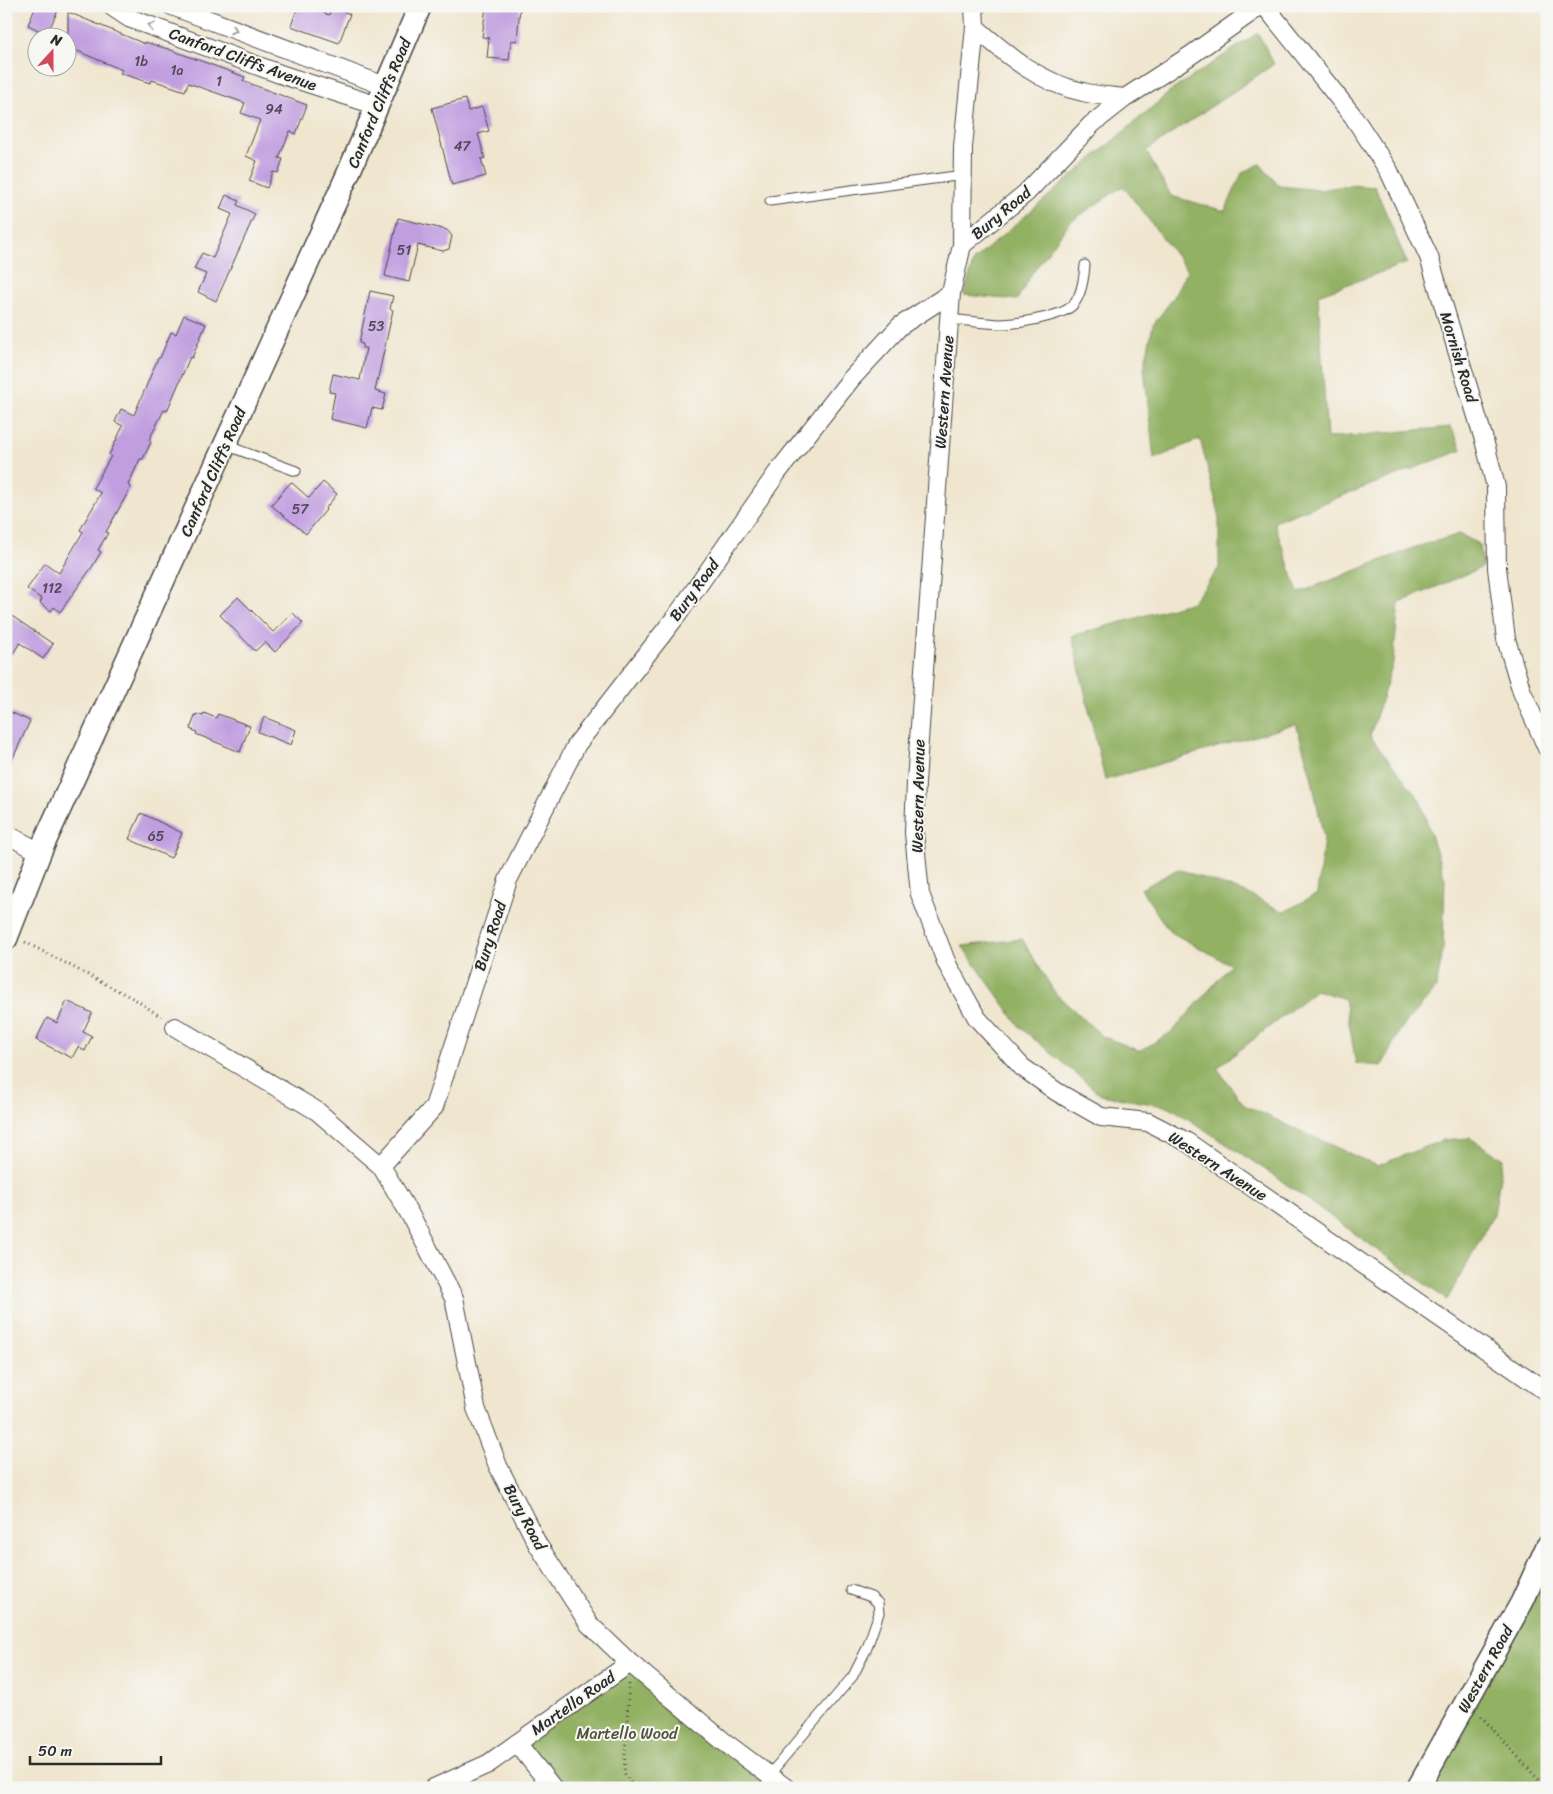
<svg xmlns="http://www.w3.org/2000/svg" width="1553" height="1794" font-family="Sriracha,sans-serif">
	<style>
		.forest { fill: #93b164; stroke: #5f6e48 }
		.building { fill: #c19ee0 }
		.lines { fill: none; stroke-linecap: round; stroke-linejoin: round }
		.service-casing { stroke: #494744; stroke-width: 11 }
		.minor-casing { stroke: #494744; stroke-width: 20 }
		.tertiary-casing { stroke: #494744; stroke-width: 25 }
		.path { stroke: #494744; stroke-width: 3; stroke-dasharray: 1 4; stroke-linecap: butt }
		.service { stroke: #fff; stroke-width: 9 }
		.minor { stroke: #fff; stroke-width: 18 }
		.tertiary { stroke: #fff; stroke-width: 22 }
		.oneway { stroke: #a0a0a0 }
		.labels { text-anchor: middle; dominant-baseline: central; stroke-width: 4; stroke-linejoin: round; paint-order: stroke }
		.number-label { font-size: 14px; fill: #504858 }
		.street-label { font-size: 16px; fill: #2b2b2b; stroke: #f6f6f2 }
		.park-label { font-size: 16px; fill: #4f543d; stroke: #f6f6f2 }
	</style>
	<rect width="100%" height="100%" fill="#f6f6f2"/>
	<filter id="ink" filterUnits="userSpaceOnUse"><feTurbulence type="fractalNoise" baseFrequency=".02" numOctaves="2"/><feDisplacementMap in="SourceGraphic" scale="10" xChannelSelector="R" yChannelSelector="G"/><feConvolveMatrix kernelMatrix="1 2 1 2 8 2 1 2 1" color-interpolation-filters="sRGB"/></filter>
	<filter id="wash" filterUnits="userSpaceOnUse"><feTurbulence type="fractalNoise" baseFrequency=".0096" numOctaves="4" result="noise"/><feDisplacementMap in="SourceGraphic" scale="20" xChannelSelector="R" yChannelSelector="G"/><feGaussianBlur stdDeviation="1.12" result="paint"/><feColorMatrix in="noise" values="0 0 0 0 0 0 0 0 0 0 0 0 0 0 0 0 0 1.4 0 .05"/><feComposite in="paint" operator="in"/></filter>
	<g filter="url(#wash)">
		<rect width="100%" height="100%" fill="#f0e6cf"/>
		<!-- forest -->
		<path class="forest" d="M1258 33 1274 64 1146 151 1171 196 1225 211 1242 173 1260 164 1279 186 1320 190 1350 185 1375 187 1407 263 1318 295 1327 438 1451 427 1462 450 1274 522 1298 593 1413 548 1460 534 1480 545 1483 567 1399 603 1393 663 1370 736 1420 800 1445 879 1443 949 1436 989 1400 1030 1382 1066 1356 1064 1345 999 1316 990 1217 1068 1244 1105 1377 1166 1443 1140 1470 1138 1503 1159 1494 1214 1447 1300 1272 1174 1170 1107 1101 1095 1020 1027 962 946 1022 939 1055 993 1102 1036 1140 1051 1173 1031 1231 965 1169 931 1141 889 1178 869 1246 893 1284 912 1317 894 1324 839 1311 775 1296 724 1105 780 1072 636 1193 602 1219 568V513L1200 439 1154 459 1144 368 1153 325 1174 297 1187 270 1123 186 1070 222 1031 275 1017 300 964 295 974 260 1172 90Z
			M1547 1547V1788H1418Z
			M630 1663 786 1788H555L517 1743Z"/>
		<g id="blocks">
			<!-- building -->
			<path class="building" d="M36 6H60L47 34 28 25Z
				M298 6H305L329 15 331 7 350 14 339 43 291 26Z
				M486 6H520L517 41 511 40 509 60 487 58 489 38 482 37Z
				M68 12 145 44V42L168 49 245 77 243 81 307 105 296 134 290 131 279 158 283 159 278 173 273 172 267 188 249 181 257 161 246 156 260 120 241 113 245 103 188 83 185 91 152 80 150 83 120 73 122 70 68 47Z
				M465 99 468 111 482 107 489 131 478 134 485 158 481 159 486 176 452 185 432 108Z
				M226 195 239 201 237 205 255 214 216 301 198 292 206 274 194 269 202 253 213 258 232 214 220 209Z
				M398 218 447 230 452 236 449 249 443 251 418 245 409 282 385 276Z
				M370 291 393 296 390 309 393 310 375 391 386 394 382 410 372 408 367 428 330 419 335 393 329 392 333 374 360 380 366 348H362L363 344 359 343Z
				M184 315 206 324 192 358 190 357 167 411 164 410 149 440 151 442 143 459H140L128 485 131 487 106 532 108 533 98 550 101 552 92 567 60 612 54 607 51 611 40 603 42 599 27 589 45 563 59 573 83 532 80 530 101 493 93 488 111 456 109 455 123 426 115 422 121 409 134 415 158 358H160L171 332 176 334Z
				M291 482 309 498 323 482 337 494 325 509 326 510 306 534 271 505Z
				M238 597 273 632 293 613 303 623 275 652 265 642 255 651 220 615Z
				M6 612 53 644 43 659 20 643 6 663Z
				M6 710 30 721 6 773Z
				M204 713 216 718 218 714 250 726 240 752 196 734 197 732 190 729 196 714 203 716Z
				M264 717 296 730 291 745 258 732Z
				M141 813 182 833 171 858 129 839Z
				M67 1001 92 1013 83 1032 92 1036 85 1051 78 1047 72 1058 36 1040 47 1018 57 1023Z"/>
		</g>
	</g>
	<g filter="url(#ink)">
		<use href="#blocks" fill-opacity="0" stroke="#494744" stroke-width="1"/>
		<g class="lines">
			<!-- service casing -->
			<g class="service-casing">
				<path id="service" d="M770 201 963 175
					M949 319C966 321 982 323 999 324 1015 324 1062 317 1073 305 1082 295 1084 278 1085 265
					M225 445 296 471
					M769 1775 853 1676 867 1648 879 1613 878 1603 871 1597 851 1590"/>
			</g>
			<!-- minor casing -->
			<g class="minor-casing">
				<path id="minor" d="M111 6 129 18 280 74 378 106
					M172 6 385 86
					M974 6 975 27 963 147 962 245 951 293 916 782 914 833 920 894 947 964 977 1018 1022 1067 1057 1092 1101 1117 1148 1122 1187 1142 1547 1392
					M1265 6 1353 116 1389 171 1429 257 1484 440 1496 487 1497 568 1506 639 1522 692 1547 748
					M975 27C1008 56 1040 83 1083 92 1097 96 1112 96 1125 98
					M962 245 1026 193 1092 124 1125 98 1191 55 1260 6
					M6 834 40 852
					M175 1027 317 1111 381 1166 412 1218 454 1298 476 1408 498 1466 538 1545 589 1624 630 1663 723 1741 786 1788
					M381 1166 434 1107 508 880 577 744 678 614 777 473 851 379 900 326 951 293
					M517 1743 553 1788
					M434 1788 488 1764 630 1663"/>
			</g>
			<!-- tertiary casing -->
			<g class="tertiary-casing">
				<path id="tertiary" d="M6 939 40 852 348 174 420 6
					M1418 1788 1522 1602 1547 1547"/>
			</g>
			<!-- path -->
			<path class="path" d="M25 942 138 1001 161 1017
				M629 1684 624 1773 634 1788
				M1481 1716 1546 1788"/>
			<!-- service -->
			<use href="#service" class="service"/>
			<!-- minor -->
			<use href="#minor" class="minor"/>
			<!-- tertiary -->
			<use href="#tertiary" class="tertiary"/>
		</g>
		<!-- one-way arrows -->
		<defs><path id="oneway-chevron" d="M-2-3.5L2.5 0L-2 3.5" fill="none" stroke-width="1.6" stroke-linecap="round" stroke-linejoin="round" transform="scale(1.25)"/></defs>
		<g class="oneway">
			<use href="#oneway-chevron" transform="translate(151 26) rotate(-160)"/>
			<use href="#oneway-chevron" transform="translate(234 30) rotate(20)"/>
		</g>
	</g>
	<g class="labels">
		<!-- number labels -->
		<g class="number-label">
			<text x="141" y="61">1b</text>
			<text x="177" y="70">1a</text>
			<text x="219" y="81">1</text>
			<text x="274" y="109">94</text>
			<text x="462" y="146">47</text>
			<text x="404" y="250">51</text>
			<text x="376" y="326">53</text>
			<text x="300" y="509">57</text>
			<text x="52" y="588">112</text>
			<text x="156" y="836">65</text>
		</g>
		<!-- street labels -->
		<g class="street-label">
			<text transform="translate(243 59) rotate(20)">Canford Cliffs Avenue</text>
			<text transform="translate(379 103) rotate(-67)">Canford Cliffs Road</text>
			<text transform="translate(1001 213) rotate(-40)">Bury Road</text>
			<text transform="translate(1459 357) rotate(73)">Mornish Road</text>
			<text transform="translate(944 392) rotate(-86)">Western Avenue</text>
			<text transform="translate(213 472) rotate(-66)">Canford Cliffs Road</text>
			<text transform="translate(694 590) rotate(-54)">Bury Road</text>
			<text transform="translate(918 796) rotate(-89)">Western Avenue</text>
			<text transform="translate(490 936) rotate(-72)">Bury Road</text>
			<text transform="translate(1218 1166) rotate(33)">Western Avenue</text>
			<text transform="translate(525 1517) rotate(62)">Bury Road</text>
			<text transform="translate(1485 1669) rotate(-61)">Western Road</text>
			<text transform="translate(573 1703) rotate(-35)">Martello Road</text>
		</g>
		<!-- park labels -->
		<g class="park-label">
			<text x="627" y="1733">Martello Wood</text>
		</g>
	</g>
	<!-- margin -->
	<rect width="1553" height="1794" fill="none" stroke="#f6f6f2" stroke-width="25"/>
	<!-- north arrow -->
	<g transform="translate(52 52) rotate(21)"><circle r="24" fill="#f6f6f2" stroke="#a5a5a2"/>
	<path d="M0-4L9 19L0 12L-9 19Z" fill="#d1495b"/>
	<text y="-8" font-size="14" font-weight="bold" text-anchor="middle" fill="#2b2b2b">N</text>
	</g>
	<!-- scale -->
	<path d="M30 1756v8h131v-8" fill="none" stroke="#2b2b2b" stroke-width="2.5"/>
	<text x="38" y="1756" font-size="15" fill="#2b2b2b" stroke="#f6f6f2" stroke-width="4" paint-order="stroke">50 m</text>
</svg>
